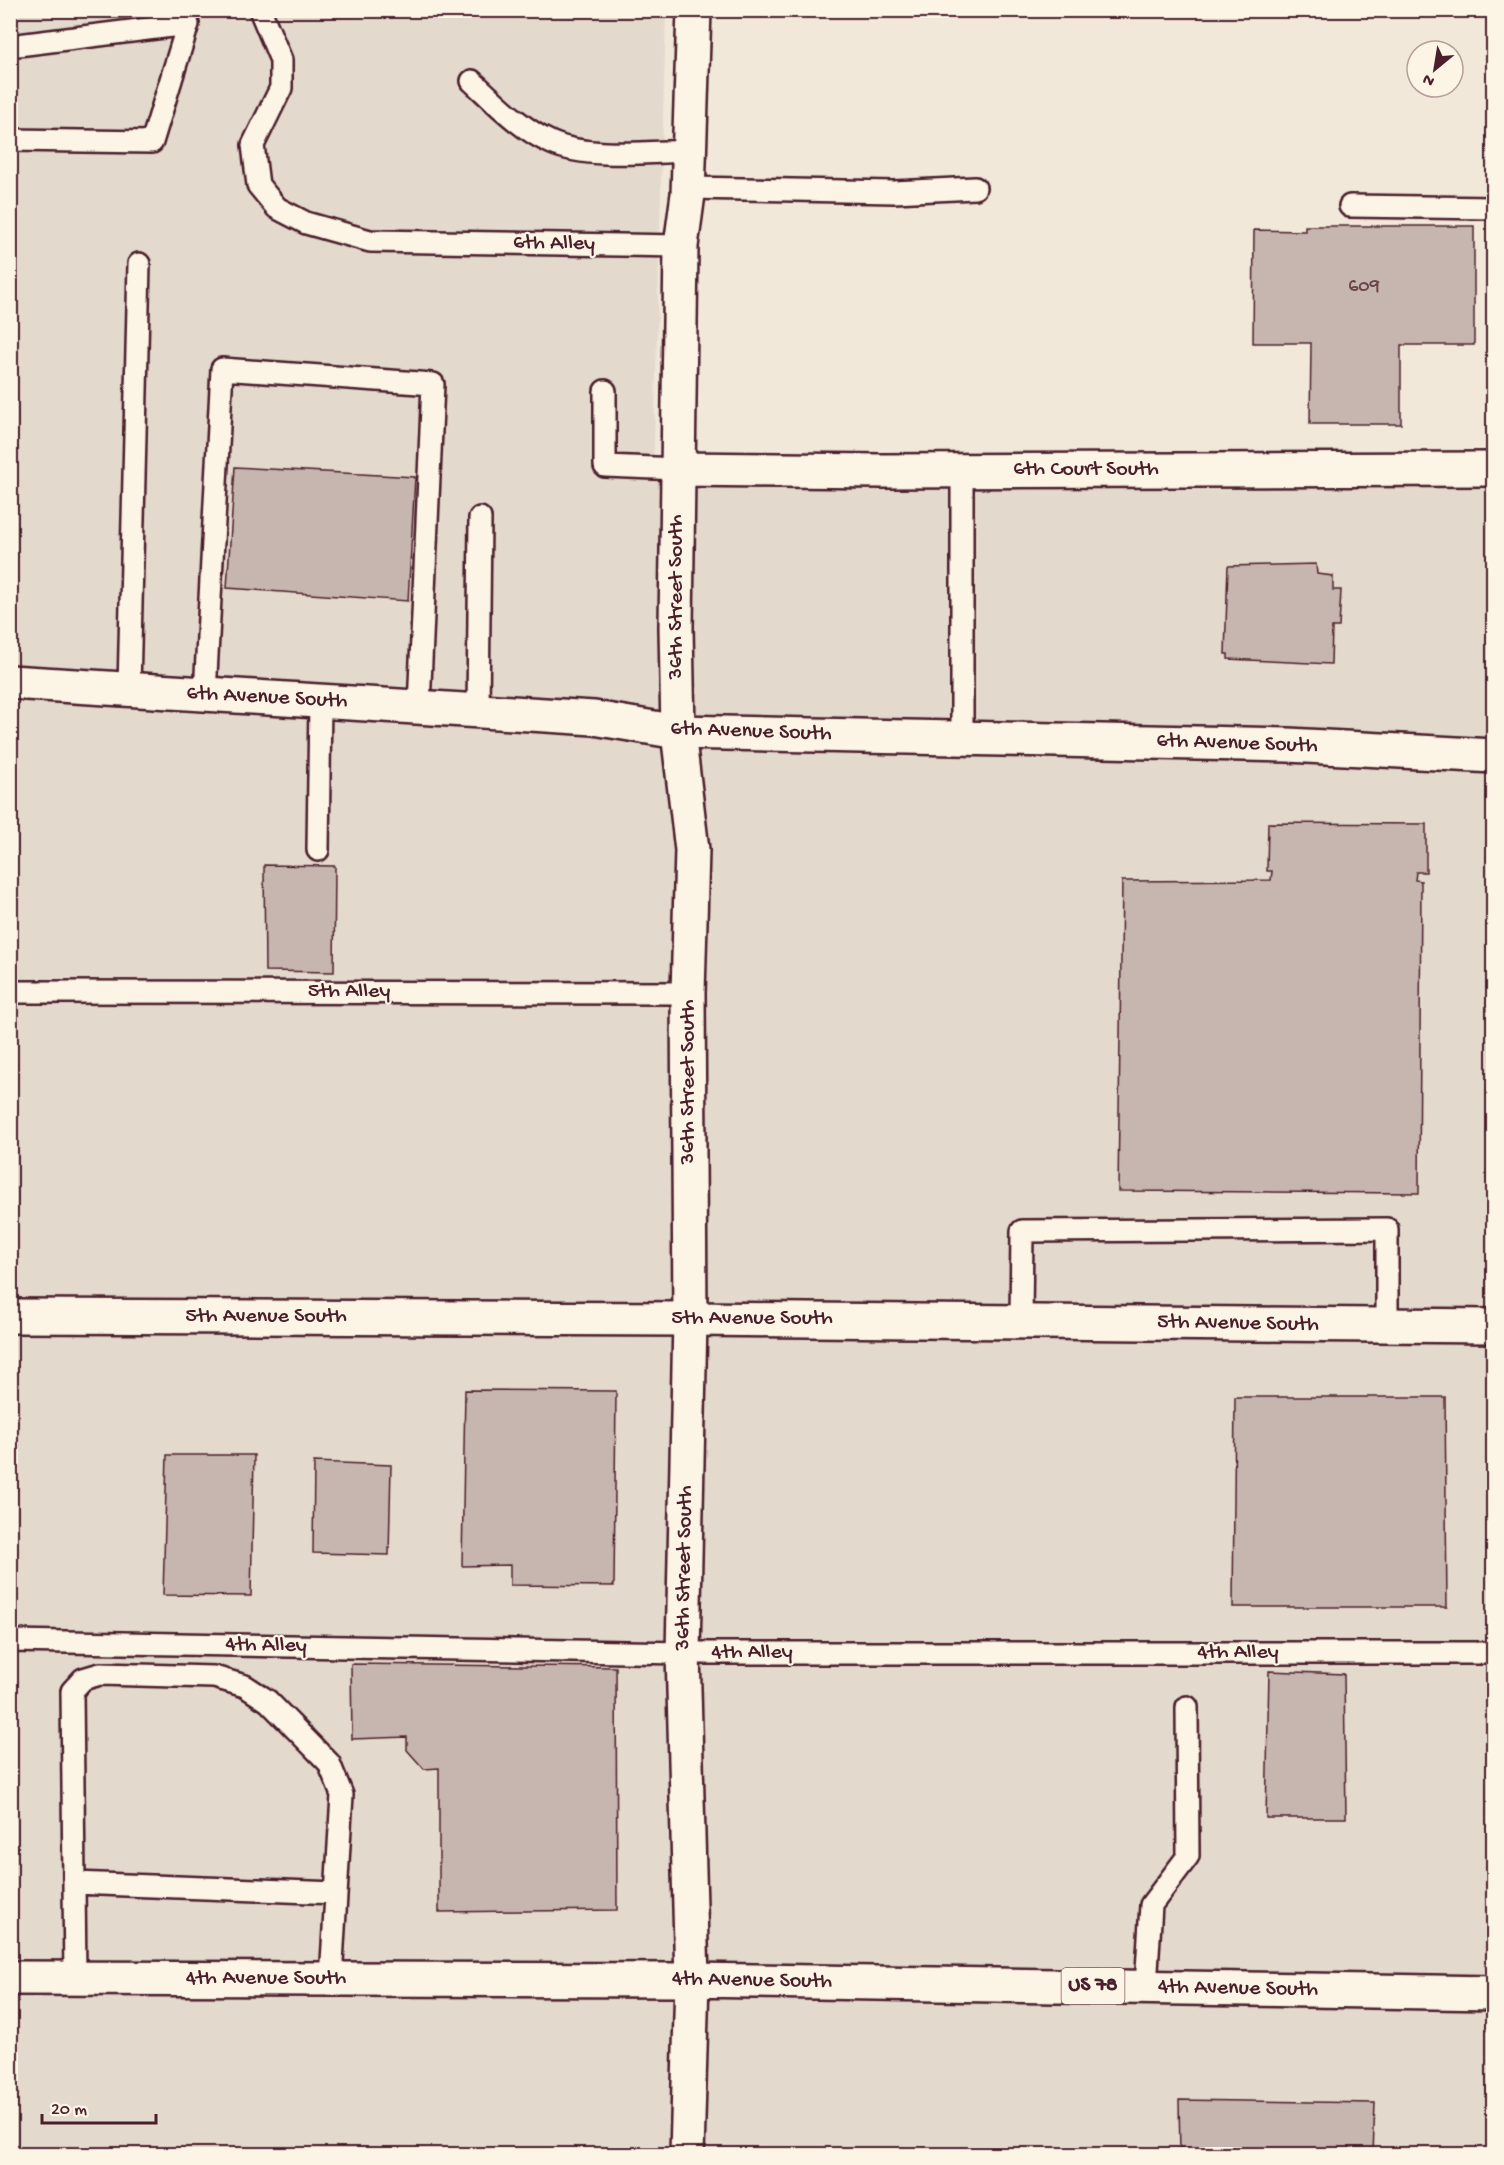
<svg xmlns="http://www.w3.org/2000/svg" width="1504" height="2165" font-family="'Gochi Hand',sans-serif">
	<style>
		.built { fill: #e4d9cd }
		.building { fill: #c7b6af; stroke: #4a1f2b; stroke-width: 1.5 }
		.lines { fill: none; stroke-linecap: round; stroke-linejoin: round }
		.service-casing { stroke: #4a1f2b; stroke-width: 26 }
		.minor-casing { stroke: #4a1f2b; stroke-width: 38 }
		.tertiary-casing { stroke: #4a1f2b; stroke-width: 38 }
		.secondary-casing { stroke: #4a1f2b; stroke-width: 38 }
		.primary-casing { stroke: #4a1f2b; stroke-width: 38 }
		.service { stroke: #fcf5e5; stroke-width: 21 }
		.minor { stroke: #fcf5e5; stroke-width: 33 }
		.tertiary { stroke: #fcf5e5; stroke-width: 33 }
		.secondary { stroke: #fcf5e5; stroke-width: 33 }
		.primary { stroke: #fcf5e5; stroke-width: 33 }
		.labels { text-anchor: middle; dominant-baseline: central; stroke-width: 4.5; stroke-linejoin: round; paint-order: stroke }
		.number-label { font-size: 20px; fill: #69454c }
		.shield { fill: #fcf5e5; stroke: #7f5f63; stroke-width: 1.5 }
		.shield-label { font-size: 21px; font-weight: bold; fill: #4a1f2b }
		.street-label { font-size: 22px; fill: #4a1f2b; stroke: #fcf5e5 }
	</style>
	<rect width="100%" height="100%" fill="#f1e8da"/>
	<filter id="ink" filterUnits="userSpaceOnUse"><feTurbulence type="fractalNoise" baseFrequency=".0167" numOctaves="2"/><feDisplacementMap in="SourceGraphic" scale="12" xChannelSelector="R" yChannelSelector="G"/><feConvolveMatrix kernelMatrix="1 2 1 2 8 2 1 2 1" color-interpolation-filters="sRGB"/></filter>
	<g filter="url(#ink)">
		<!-- built -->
		<path class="built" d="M11 11H666L653 481 1493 486V2154H11Z"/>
		<!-- building -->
		<path class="building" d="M1305 226H1474V345H1401V424H1310L1311 343H1253L1254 230 1305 231Z
			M235 467 415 477 408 601 227 588Z
			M1316 564 1317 574 1333 576V590H1341L1339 627H1332L1331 664 1228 659V654H1225L1228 566Z
			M1268 823 1426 824V872H1416L1415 880 1421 881 1419 1193 1118 1191 1122 881 1271 880 1272 871H1267Z
			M264 865 335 866 334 972 265 971Z
			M465 1390 616 1391 614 1586 510 1585V1565L462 1566Z
			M1235 1397H1445L1447 1607H1233Z
			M167 1455H254L251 1596 163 1595Z
			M314 1462 391 1465 389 1555 313 1553Z
			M10 1662H13V1735H10Z
			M351 1664 616 1667 617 1910 439 1912V1768L424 1769 407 1750V1737L352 1739Z
			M1269 1671 1344 1674 1346 1818H1266Z
			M1179 2100 1375 2103 1373 2154H1180Z"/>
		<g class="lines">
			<!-- service casing -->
			<g class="service-casing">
				<path id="service" d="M260 10 281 60V88L253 145 258 185 277 208 306 223 370 241 681 246
					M10 46 188 24 152 142 10 140
					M472 81C496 103 522 130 552 143 588 159 650 152 690 151
					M689 188 894 192 975 188
					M1350 206 1494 208
					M605 391V466L679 469
					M129 689 139 264
					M205 694 222 369 433 384 419 707
					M478 711 480 518
					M962 738V470
					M318 850 320 701
					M10 992 688 993
					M1021 1322 1022 1231 1387 1229V1325
					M10 1641 683 1653H1494
					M74 1883 336 1893
					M75 1978 72 1691 83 1679 100 1674 214 1677 245 1686 268 1701 329 1763 342 1795 331 1979
					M1146 1987 1151 1905 1188 1856 1187 1707"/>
			</g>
			<!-- minor casing -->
			<g class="minor-casing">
				<path id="minor" d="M679 469 882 471 1494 469
					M692 1980 683 1653 690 1319 688 993 692 850 678 732 676 628 681 246 688 194 694 10"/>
			</g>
			<!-- tertiary casing -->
			<g class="tertiary-casing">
				<path id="tertiary" d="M10 1316 690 1319 1494 1326
					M10 1978 692 1980"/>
			</g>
			<!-- secondary casing -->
			<g class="secondary-casing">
				<path id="secondary" d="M10 682 594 718 678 732 1288 745 1494 756"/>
			</g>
			<!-- primary casing -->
			<g class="primary-casing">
				<path id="primary" d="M687 2154 692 1980 1494 1993"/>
			</g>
			<!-- service -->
			<use href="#service" class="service"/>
			<!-- minor -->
			<use href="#minor" class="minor"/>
			<!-- tertiary -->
			<use href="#tertiary" class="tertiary"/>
			<!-- secondary -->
			<use href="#secondary" class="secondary"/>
			<!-- primary -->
			<use href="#primary" class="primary"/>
		</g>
	</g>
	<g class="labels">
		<!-- number labels -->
		<g class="number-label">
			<text x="1364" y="287">609</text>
		</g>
		<!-- shield labels -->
		<rect class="shield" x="1061.5" y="1968" width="63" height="36" rx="4.5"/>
		<g class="shield-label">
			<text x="1093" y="1986">US 78</text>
		</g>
		<!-- street labels -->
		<g class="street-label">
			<text transform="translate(554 244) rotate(1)">6th Alley</text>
			<text x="1086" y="470">6th Court South</text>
			<text transform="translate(677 597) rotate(-90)">36th Street South</text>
			<text transform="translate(267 698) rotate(3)">6th Avenue South</text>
			<text transform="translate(751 732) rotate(2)">6th Avenue South</text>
			<text transform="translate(1237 744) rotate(2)">6th Avenue South</text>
			<text x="349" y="992">5th Alley</text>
			<text transform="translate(689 1082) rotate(-90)">36th Street South</text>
			<text x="266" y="1317">5th Avenue South</text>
			<text x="752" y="1319">5th Avenue South</text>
			<text transform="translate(1238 1324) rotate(1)">5th Avenue South</text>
			<text transform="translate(685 1568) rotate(-89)">36th Street South</text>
			<text transform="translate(266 1646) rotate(1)">4th Alley</text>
			<text x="752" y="1653">4th Alley</text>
			<text x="1238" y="1653">4th Alley</text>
			<text x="266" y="1979">4th Avenue South</text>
			<text transform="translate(752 1981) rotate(1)">4th Avenue South</text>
			<text transform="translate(1238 1989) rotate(1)">4th Avenue South</text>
		</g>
	</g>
	<!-- margin -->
	<rect width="1504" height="2165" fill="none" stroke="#fcf5e5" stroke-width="36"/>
	<rect x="18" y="18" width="1468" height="2129" fill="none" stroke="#4a1f2b" stroke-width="2" filter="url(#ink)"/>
	<!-- north arrow -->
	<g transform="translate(1435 69) rotate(210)"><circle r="28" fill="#fcf5e5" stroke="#b59f9b" stroke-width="1.5"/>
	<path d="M0-4.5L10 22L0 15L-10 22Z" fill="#4a1f2b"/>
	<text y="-9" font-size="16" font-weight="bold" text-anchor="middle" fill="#4a1f2b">N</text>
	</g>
	<!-- scale -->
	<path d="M42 2114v9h114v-9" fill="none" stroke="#4a1f2b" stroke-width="3"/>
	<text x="51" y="2114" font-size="18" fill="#4a1f2b" stroke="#fcf5e5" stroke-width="4.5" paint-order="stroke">20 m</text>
</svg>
